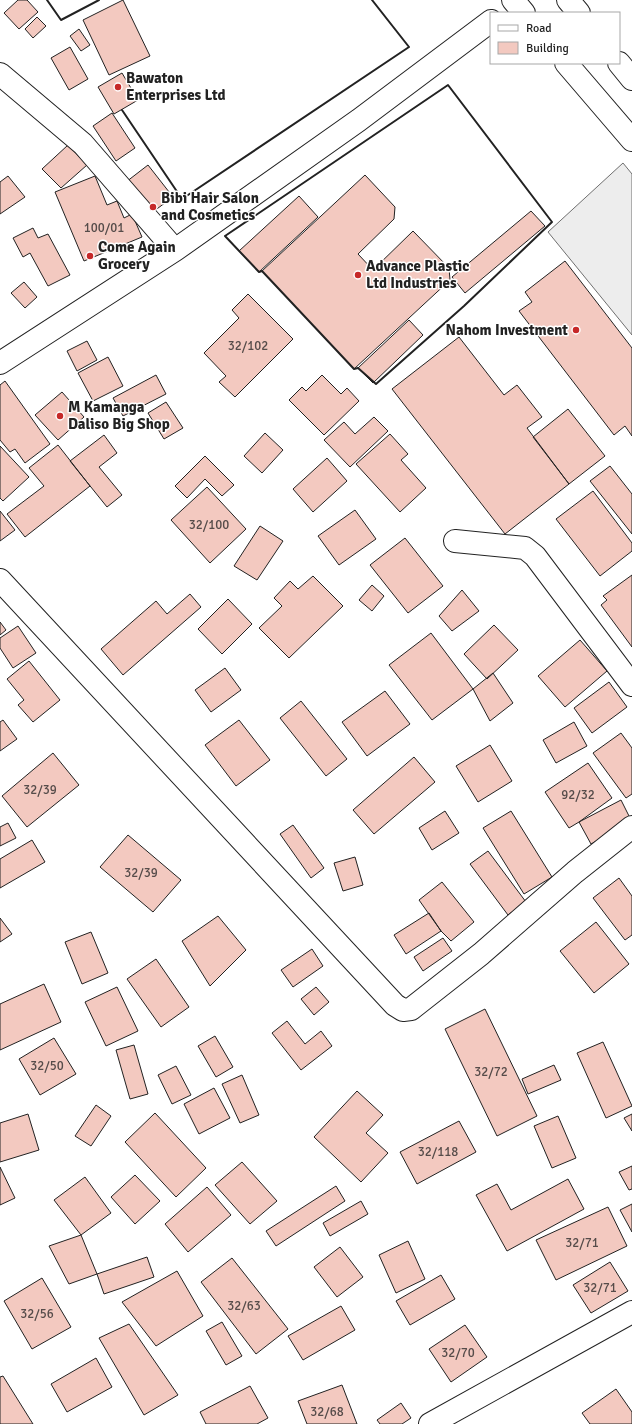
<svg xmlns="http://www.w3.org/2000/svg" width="632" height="1424" font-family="Signika,sans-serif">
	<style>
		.parking { fill: #ededed; stroke: #6f6f6f }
		.building { fill: #f3c9c0; stroke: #222 }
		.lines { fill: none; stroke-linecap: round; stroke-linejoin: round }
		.minor-casing { stroke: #222; stroke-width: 24 }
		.primary-casing { stroke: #222; stroke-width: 24 }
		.minor { stroke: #fff; stroke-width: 22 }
		.primary { stroke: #fff; stroke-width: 22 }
		.wall { stroke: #222; stroke-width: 2 }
		.poi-dot { fill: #c62828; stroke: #fff; stroke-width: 1.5 }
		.labels { text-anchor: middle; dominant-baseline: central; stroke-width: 3; stroke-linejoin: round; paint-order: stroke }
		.number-label { font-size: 13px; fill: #564c4a }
		.poi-label { font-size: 15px; font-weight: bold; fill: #222; stroke: #fff; text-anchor: start }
	</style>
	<rect width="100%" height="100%" fill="#fff"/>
	<!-- parking -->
	<path class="parking" d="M623 163 632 174V335L548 232Z"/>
	<!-- building -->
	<path class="building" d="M18 0H27L38 12 19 29 4 13Z
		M123 0 150 56 109 75 83 20Z
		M37 17 46 26 33 38 25 29Z
		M79 29 90 45 81 51 70 36Z
		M70 47 88 79 69 90 51 58Z
		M122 73 138 100 114 114 98 87Z
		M112 113 135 148 116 161 93 126Z
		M68 145 87 165 61 188 42 169Z
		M148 165 173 197 150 214 126 182Z
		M365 175 395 207 394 219 358 254 373 270 413 231 449 268 450 280 354 369 262 271Z
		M8 176 25 197 0 214V182Z
		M95 176 107 205 117 201 124 218 132 214 142 237 84 261 55 192Z
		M299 196 318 217 259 272 239 251Z
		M531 211 545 226 465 293 452 277Z
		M33 228 38 238 48 234 70 275 48 286 30 253 23 257 13 238Z
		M565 261 632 348V436L625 426 614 435 519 311 532 302 525 292Z
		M24 282 37 297 25 308 11 293Z
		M248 294 293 339 235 397 219 382 226 376 204 353 239 318 232 310Z
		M409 320 423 335 373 383 358 368Z
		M459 337 504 395 517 385 542 417 527 428 569 484 505 534 392 389Z
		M87 341 97 360 77 371 67 351Z
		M108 357 123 386 93 401 78 373Z
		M156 375 166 394 123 416 113 398Z
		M322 375 341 394 347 388 359 401 324 435 289 400 302 387 306 391Z
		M5 381 50 444 25 463 15 449 10 452 0 440V385Z
		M62 392 84 417 58 440 35 415Z
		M166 402 183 428 164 439 148 413Z
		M568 409 605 456 569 484 533 437Z
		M374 417 388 431 350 467 324 440 344 422 355 434Z
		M265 433 283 450 262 473 244 456Z
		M390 434 408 454 401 460 426 488 400 512 356 464Z
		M104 435 117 453 99 467 122 495 107 507 70 461Z
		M58 445 90 486 25 537 7 514 44 486 29 468Z
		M0 446 29 477 3 501 0 498Z
		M205 456 234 485 222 496 205 479 187 498 175 486Z
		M327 458 347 481 313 512 293 489Z
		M610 466 632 494V534L590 481Z
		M207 487 246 529 210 563 171 520Z
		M593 491 632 543V551L600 576 556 519Z
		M355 510 376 539 339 565 318 536Z
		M0 511 15 530 0 541Z
		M260 526 283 541 257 580 234 566Z
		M405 538 443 586 408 613 370 565Z
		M632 575V647L601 605 607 600 603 596Z
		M313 576 343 606 289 658 259 628 282 606 274 598 290 581 298 589Z
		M372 585 384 596 372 611 359 600Z
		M462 590 479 611 452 631 439 616Z
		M190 594 201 607 123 675 101 649 156 601 167 614Z
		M228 599 252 624 222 654 198 629Z
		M0 622 6 630 0 635Z
		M494 625 518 650 487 679 464 654Z
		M18 626 36 653 13 668 0 648V638Z
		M431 633 473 689 432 720 389 665Z
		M580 640 607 671 565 707 538 676Z
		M29 661 60 700 33 722 18 705 24 700 7 679Z
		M225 668 241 690 211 712 195 690Z
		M493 673 513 703 490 721 473 689Z
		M609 682 627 707 592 733 574 708Z
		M385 691 410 724 367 756 342 722Z
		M301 701 347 759 326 776 280 718Z
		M3 720 17 739 0 751V722Z
		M239 720 270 760 236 786 205 745Z
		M574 722 587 746 556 763 543 740Z
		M621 733 632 748V794L626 798 593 753Z
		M490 745 512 781 478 802 456 766Z
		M53 753 79 785 27 827 2 796Z
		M414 757 435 782 374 834 353 810Z
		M588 763 612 798 579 822 569 828 545 792Z
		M621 800 632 822 591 844 579 822Z
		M445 811 459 833 432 850 419 828Z
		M511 811 552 877 524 894 483 828Z
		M8 823 16 838 0 846V827Z
		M293 825 324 868 311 878 280 834Z
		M128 835 181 880 153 912 100 867Z
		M32 840 45 862 0 888V859Z
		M488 851 526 902 508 915 470 864Z
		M355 857 363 885 343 891 334 863Z
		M619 878 632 896V935L625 940 593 898Z
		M442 882 474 922 451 941 441 931 419 900Z
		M429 913 441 931 406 954 394 935Z
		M218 916 246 950 210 986 182 941Z
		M0 918 12 934 0 942Z
		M596 922 629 964 594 993 560 951Z
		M91 932 108 973 82 984 65 942Z
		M443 938 452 951 423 971 414 957Z
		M312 949 323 966 293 987 281 970Z
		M156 959 189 1007 161 1027 127 979Z
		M44 984 61 1022 0 1050V1004Z
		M117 987 138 1031 106 1046 85 1002Z
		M316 987 329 1002 314 1015 301 999Z
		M485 1009 537 1116 497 1136 445 1029Z
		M287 1021 305 1044 321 1031 332 1046 301 1070 272 1033Z
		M215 1036 233 1067 216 1077 198 1046Z
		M54 1038 76 1074 40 1095 19 1059Z
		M603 1042 632 1106 606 1118 577 1053Z
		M134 1045 148 1094 130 1099 116 1050Z
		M554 1065 561 1080 528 1094 522 1079Z
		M176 1066 191 1095 172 1104 158 1075Z
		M242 1075 259 1115 240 1123 222 1084Z
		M214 1088 230 1118 199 1134 184 1104Z
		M357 1091 383 1115 366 1133 388 1153 361 1182 314 1137Z
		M96 1105 111 1116 91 1146 75 1136Z
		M155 1113 206 1168 176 1197 125 1142Z
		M28 1114 39 1150 0 1162V1123Z
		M632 1114V1131L624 1118Z
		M558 1116 576 1158 552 1168 534 1126Z
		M459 1121 476 1152 417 1184 400 1152Z
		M242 1162 277 1201 250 1224 215 1185Z
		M632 1166V1189L629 1190 619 1172Z
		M0 1167 15 1198 0 1205Z
		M135 1175 160 1201 135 1224 111 1197Z
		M85 1177 111 1213 81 1235 54 1200Z
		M568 1179 584 1209 507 1251 476 1195 497 1184 511 1210Z
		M336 1186 345 1201 276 1246 266 1231Z
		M207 1187 231 1215 188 1252 165 1224Z
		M361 1201 368 1214 330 1236 323 1223Z
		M632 1204V1232L620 1210Z
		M608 1207 627 1246 556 1280 536 1240Z
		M81 1235 97 1274 69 1284 49 1246Z
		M408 1241 425 1279 396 1293 379 1255Z
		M340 1247 363 1277 337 1297 314 1267Z
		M147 1257 154 1277 104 1294 97 1274Z
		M232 1258 288 1329 256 1354 201 1282Z
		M610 1262 628 1291 591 1313 573 1285Z
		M177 1271 203 1316 156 1346 122 1302Z
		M441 1275 455 1299 410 1325 396 1301Z
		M42 1278 71 1327 32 1349 4 1301Z
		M341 1306 355 1330 303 1360 288 1336Z
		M222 1322 242 1356 226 1365 206 1331Z
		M129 1324 178 1395 144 1415 99 1338Z
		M465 1325 487 1357 451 1382 429 1349Z
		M96 1358 112 1387 67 1412 51 1384Z
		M3 1376 33 1424H0V1377Z
		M342 1385 357 1424H307L298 1401Z
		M250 1386 268 1418 257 1424H206L200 1412Z
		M616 1389 632 1412V1424H590L582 1413Z
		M401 1403 411 1418 402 1424H380L377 1420Z"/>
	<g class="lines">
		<!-- minor casing -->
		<g class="minor-casing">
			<path id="minor" d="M0 74 83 144 175 250
				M0 363 175 250 359 120 491 21
				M455 541 525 548 535 556 632 685
				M0 580 395 1005 403 1010 411 1009 481 954 575 872 632 827
				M430 1424 632 1312"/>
		</g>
		<!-- primary casing -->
		<g class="primary-casing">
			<path id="primary" d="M513 0 524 13
				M568 0 579 13
				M566 63 632 140
				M619 63 632 79"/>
		</g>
		<!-- minor -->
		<use href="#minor" class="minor"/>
		<!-- primary -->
		<use href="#primary" class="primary"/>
		<!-- wall -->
		<path class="wall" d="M47 0 61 20 99 0
			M448 85 552 222 464 306 376 384 358 368 354 369 262 271 259 272 225 236Z
			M122 110 182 199 409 47 372 0"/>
	</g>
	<!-- markers -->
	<g class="poi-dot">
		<circle cx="118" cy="87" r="4"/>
		<circle cx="153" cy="207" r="4"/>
		<circle cx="90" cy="256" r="4"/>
		<circle cx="358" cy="275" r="4"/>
		<circle cx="576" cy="330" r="4"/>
		<circle cx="60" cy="416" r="4"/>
	</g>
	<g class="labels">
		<!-- number labels -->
		<g class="number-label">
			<text x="104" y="228">100/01</text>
			<text x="248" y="346">32/102</text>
			<text x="209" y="525">32/100</text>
			<text x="40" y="790">32/39</text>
			<text x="578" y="795">92/32</text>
			<text x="141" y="873">32/39</text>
			<text x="47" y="1066">32/50</text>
			<text x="491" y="1072">32/72</text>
			<text x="438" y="1152">32/118</text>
			<text x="582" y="1243">32/71</text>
			<text x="600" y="1288">32/71</text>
			<text x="244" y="1306">32/63</text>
			<text x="37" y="1314">32/56</text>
			<text x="458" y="1353">32/70</text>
			<text x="327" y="1412">32/68</text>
		</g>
		<!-- poi labels -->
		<g class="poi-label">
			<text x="126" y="78">Bawaton<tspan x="126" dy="17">Enterprises Ltd</tspan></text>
			<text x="161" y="198">Bibi Hair Salon<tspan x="161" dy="17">and Cosmetics</tspan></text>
			<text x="98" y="247">Come Again<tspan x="98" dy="17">Grocery</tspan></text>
			<text x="366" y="266">Advance Plastic<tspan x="366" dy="17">Ltd Industries</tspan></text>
			<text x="568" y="330" text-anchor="end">Nahom Investment</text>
			<text x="68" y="407">M Kamanga<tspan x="68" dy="17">Daliso Big Shop</tspan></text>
		</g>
	</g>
	<!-- legend -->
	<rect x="490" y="12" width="130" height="52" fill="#ffffff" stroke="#a7a7a7"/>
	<rect x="498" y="25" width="20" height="6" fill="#ffffff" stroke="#a7a7a7"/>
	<text x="526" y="32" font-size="12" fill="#222222">Road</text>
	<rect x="498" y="42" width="20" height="12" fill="#f3c9c0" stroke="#a7a7a7"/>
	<text x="526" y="52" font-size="12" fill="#222222">Building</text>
</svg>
